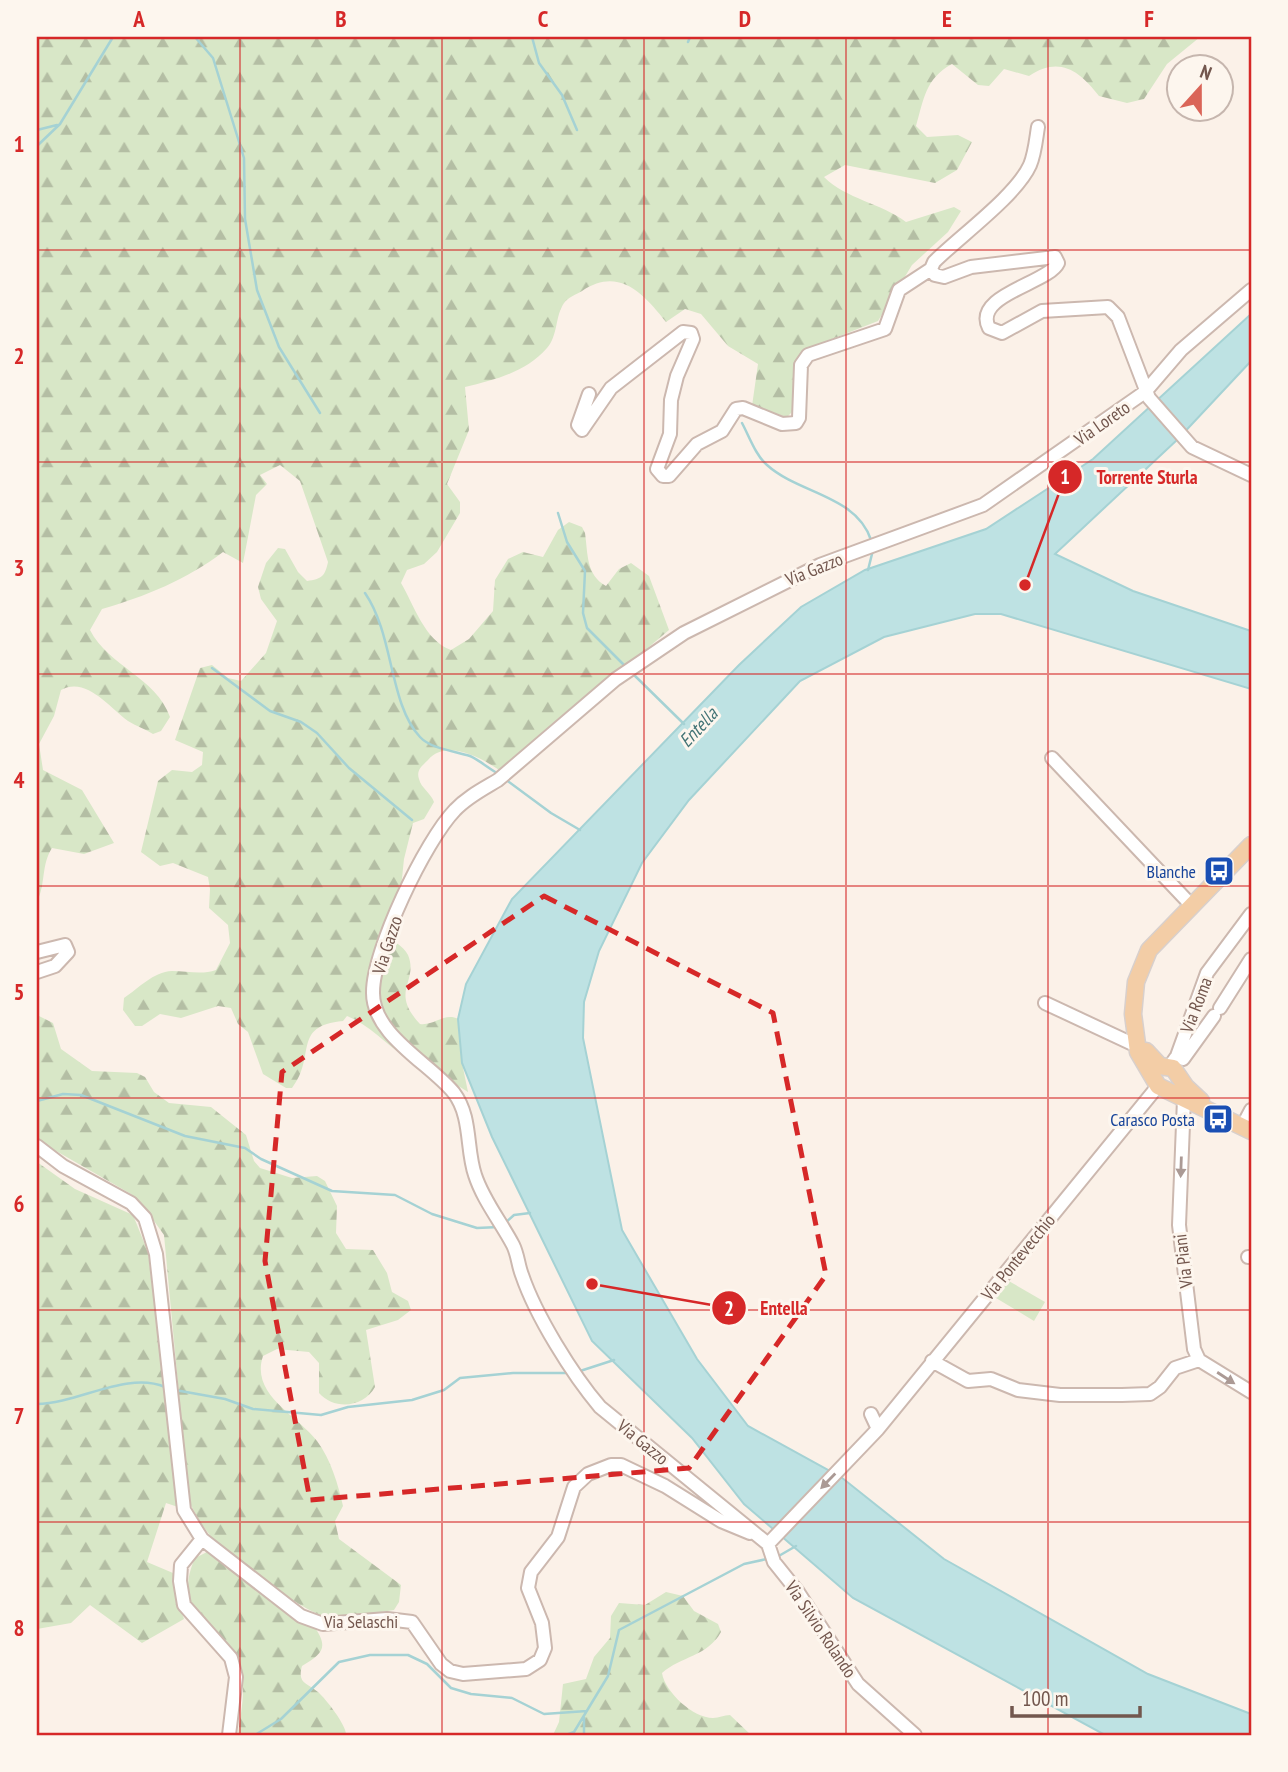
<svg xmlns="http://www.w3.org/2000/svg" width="1288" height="1772" font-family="'PT Sans Narrow',sans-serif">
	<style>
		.forest { fill: url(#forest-firs) }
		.park { fill: #d8e7c7 }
		.water { fill: #bee2e3; stroke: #a5d2d4; stroke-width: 2 }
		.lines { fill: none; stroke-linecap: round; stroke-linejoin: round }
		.stream { stroke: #a5d2d4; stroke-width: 2.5 }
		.minor-casing { stroke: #ccb8af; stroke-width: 16 }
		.major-casing { stroke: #d8d0cd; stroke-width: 19 }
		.minor { stroke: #fff; stroke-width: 12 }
		.major { stroke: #f3cda6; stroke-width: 16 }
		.oneway { fill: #ab9a95 }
		.marked { fill: none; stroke: #d62828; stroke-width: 5; stroke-dasharray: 14 9; stroke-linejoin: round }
		.grid { fill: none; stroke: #d62828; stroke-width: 2; stroke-opacity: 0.55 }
		.labels { text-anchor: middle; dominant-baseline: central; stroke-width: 6; stroke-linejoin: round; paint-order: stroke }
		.street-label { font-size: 18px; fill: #73574e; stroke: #fdf6ee }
		.transit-label { font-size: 18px; fill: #164399; stroke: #fdf6ee; text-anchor: end }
		.water-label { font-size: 19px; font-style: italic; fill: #437476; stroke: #fdf6ee }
		.leader { fill: none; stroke: #d62828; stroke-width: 2.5 }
		.callout-dot { fill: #d62828; stroke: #fdf6ee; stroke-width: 2.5 }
		.mark-label { font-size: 21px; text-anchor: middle; font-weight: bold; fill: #fff }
		.callout-label { font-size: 19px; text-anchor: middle; font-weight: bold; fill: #d62828; stroke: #fdf6ee; stroke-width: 6; stroke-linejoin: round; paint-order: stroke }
		.neatline { fill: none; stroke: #d62828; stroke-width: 2.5 }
		.grid-label { font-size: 23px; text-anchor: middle; font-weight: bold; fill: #d62828 }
	</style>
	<defs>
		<pattern id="forest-firs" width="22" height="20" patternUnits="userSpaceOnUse" patternTransform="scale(1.75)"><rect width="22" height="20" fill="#d8e7c7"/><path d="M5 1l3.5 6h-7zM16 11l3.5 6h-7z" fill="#b4bea4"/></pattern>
	</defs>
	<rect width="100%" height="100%" fill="#fbf1e8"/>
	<!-- forest -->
	<path class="forest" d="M37 37H1200L1167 64 1144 99 1127 103 1099 96C1079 70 1059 56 1029 76L1004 69 989 86 978 85 952 64C925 79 924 99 916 126L927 137 958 135 972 142 957 170 935 183 845 165 824 177C846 199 881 203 906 222L954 207 961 211 948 232 912 265 878 321 809 348 794 363 792 412 787 417 752 406 758 364 728 346 701 314 685 309 666 322C644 294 619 266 582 291 577 294 567 298 564 303 555 316 558 336 547 348 526 372 495 380 465 387L469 430 447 484 460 502V513L437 552 424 564 407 570 401 583C414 605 425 641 451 650L469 639 493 611 495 580 508 559 523 552 543 557 558 530 569 522 582 527 585 533C588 554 586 575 606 586L619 569 631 563 649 576 669 630 506 768 499 770C480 757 446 739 428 760 422 766 416 770 419 779 421 788 431 793 434 802L424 819 413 823 404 859 401 888 383 931C389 939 404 946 408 955 419 982 389 991 420 1024 434 1026 445 1012 458 1019L462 1063 468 1092C448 1079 426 1069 406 1057 385 1044 370 1025 347 1016L343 1021C291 1026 317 1056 292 1088H286L263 1074 248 1032 238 1024 231 1008 218 1006 181 1018 160 1014 142 1026H135L123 1010 124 998C139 988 153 972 172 971 187 971 202 975 216 970L230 943 228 925 209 908 210 889 208 877 173 863 160 866 141 852 158 781 172 770 192 772 202 765 203 752 175 740 200 668 212 665 228 678 241 681 266 653 277 621 261 599 258 587 266 563 278 548 285 549 298 572 307 581C322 579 325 576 328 562L300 481 280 465 260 475 267 484 256 495 243 563 223 552C188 579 144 597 102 609L90 630C109 667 156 677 170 717L161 731 153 734C145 729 136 726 128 721 109 707 86 676 61 690L54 716 39 744 43 770 82 790 114 843 84 854 52 848C41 865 46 883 37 902Z
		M37 1015 53 1023 61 1049 92 1071 137 1073 145 1077 154 1092 169 1103 211 1107 246 1135 254 1161 260 1168 292 1178 317 1176 325 1181 337 1206 336 1233 346 1249 373 1250 387 1273 392 1292 408 1301 411 1310 398 1320 366 1330 375 1387C364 1407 335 1411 319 1393V1363L309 1352 277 1349 263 1356C250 1395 297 1415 317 1441 331 1460 338 1484 343 1506L335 1521 339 1539 401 1585 399 1602 394 1610C373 1613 346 1620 324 1616 304 1612 232 1558 216 1542 205 1531 196 1516 189 1501L164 1235 142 1204 131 1194 37 1140Z
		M37 1162 75 1189 133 1215 148 1252 178 1507 166 1503 147 1562 173 1573 177 1599 184 1619 142 1643 90 1605 71 1623 37 1629Z
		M209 1551 313 1625C330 1648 322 1654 302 1666 297 1684 307 1683 318 1692 326 1699 347 1726 346 1735H238C240 1715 247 1689 240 1670 223 1623 169 1617 195 1558Z
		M666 1592 683 1596 694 1611 718 1624 721 1632C707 1657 681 1656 662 1673 665 1692 693 1718 713 1718 719 1718 724 1715 730 1715L751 1735H553L559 1722 563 1684 586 1679 594 1657 610 1638 611 1616 619 1603 645 1605Z"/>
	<!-- park -->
	<path class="park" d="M1007 1280 1045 1302 1034 1321 996 1298Z"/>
	<!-- water -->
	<path class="water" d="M1251 314V361L1178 439 1055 554 1133 591 1251 631V689L1001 614H975L884 637 800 681 689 800 642 863 599 951 584 1002 583 1038 622 1230 697 1359 748 1426 841 1477 944 1559 1148 1674 1251 1714V1735H1105L853 1598 744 1504 692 1438 592 1341 492 1137 462 1063 458 1019 466 984 512 899 739 665 801 607 865 570 986 529 1093 459Z"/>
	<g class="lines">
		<!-- stream -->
		<path class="stream" d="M195 37 213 58 244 158 245 219 257 290 279 347 320 413
			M532 37 539 63 562 95 577 130
			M688 42 690 37
			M37 130 57 125
			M37 146 60 124 113 37
			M742 423C749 436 756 456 767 465 799 494 856 495 871 540
			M558 513 567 542 585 571 583 613 587 628 626 667
			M868 570 873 550
			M365 593C394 635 389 704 420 737 431 749 455 751 470 756 479 760 488 768 497 773
			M212 668 270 711 301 722 317 733 349 768 412 820
			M631 672 684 724
			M505 779 551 813 580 830
			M37 1101 63 1094 81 1095 185 1136 245 1148 261 1159 332 1191 395 1195 432 1214 477 1228 499 1227
			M505 1223 514 1215 530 1213
			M577 1372 614 1360
			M175 1390 225 1399 253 1409 321 1415 348 1407 412 1400 444 1390 460 1378 513 1373H571
			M37 1404C79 1403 127 1371 165 1387
			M777 1557 796 1546
			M255 1735 281 1719 339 1662 370 1655H408L427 1664 451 1688 471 1694 512 1698 544 1714 587 1711
			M566 1735 574 1732 608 1676 619 1630 744 1564 767 1559
			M584 1735V1718"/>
		<!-- minor casing -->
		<g class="minor-casing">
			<path id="minor" d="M1038 127C1036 139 1035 153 1030 165 1016 196 960 236 934 262L931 269 935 275 944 277 971 267 1055 257 1058 263C1049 283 972 295 989 328L1002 333 1042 311 1108 307 1118 317 1149 398 1192 447 1251 475
				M589 394 578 425 582 430 611 388 683 332 691 333 693 339 677 376 671 400 670 434 657 469 663 476H669L697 444 722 431 736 409 743 408 782 424 796 423 799 418 801 365 808 355 885 329 899 290 931 269
				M1052 758 1192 906
				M37 952 65 945 68 952 55 966 37 972
				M1045 1003 1137 1046
				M1220 1008 1251 959
				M1183 1059 1214 1016
				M1170 1066 1177 1056 1207 973 1251 914
				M1184 1099 1179 1225 1194 1349 1199 1360 1251 1392
				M1242 1127 1251 1110
				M37 1146 63 1166 131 1203 145 1218 156 1254 184 1510 202 1539 301 1616 323 1624 387 1619 412 1622 441 1664 450 1671 463 1674 526 1669 540 1660 545 1648 542 1623 528 1588 531 1572 558 1537 574 1487 588 1474 611 1465H621L665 1486 721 1521 750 1533
				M1248 1257H1251
				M932 1361 968 1381 991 1379 1018 1390 1060 1395H1122L1150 1394 1160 1387 1175 1368 1199 1360
				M871 1414 878 1429 768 1544 600 1407C572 1374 536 1316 522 1275 518 1265 518 1255 513 1245 501 1222 483 1200 475 1175 466 1149 472 1117 454 1093 431 1064 372 1035 373 992 373 950 425 841 455 810 467 797 483 789 498 780L616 679 684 633 820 565 983 505 1145 392 1181 350 1251 290
				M878 1429 1158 1086
				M202 1539 181 1565 180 1581 184 1605 231 1658 236 1677 229 1735
				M768 1544 774 1562 798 1592 858 1684 915 1735"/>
		</g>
		<!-- major casing -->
		<g class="major-casing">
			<path id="major" d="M1251 845 1149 950 1136 982 1133 1014 1138 1052 1158 1086 1251 1131
				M1146 1051 1160 1066 1173 1068 1186 1087 1201 1101"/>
		</g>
		<!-- minor -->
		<use href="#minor" class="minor"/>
		<!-- major -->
		<use href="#major" class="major"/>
	</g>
	<!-- one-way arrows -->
	<defs><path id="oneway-solid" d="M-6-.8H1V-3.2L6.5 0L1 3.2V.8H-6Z" transform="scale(1.75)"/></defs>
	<g class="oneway">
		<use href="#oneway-solid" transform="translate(1181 1167) rotate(92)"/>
		<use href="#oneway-solid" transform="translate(1226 1378) rotate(33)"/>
		<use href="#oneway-solid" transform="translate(828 1481) rotate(134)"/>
	</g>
	<!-- marked area -->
	<path class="marked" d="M544 896 773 1013 826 1275 689 1468 310 1500 265 1261 282 1072Z"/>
	<!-- grid -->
	<path class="grid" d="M240 37V1735M442 37V1735M644 37V1735M846 37V1735M1048 37V1735M37 250H1251M37 462H1251M37 674H1251M37 886H1251M37 1098H1251M37 1310H1251M37 1522H1251"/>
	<!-- icons -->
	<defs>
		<g id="bus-square" transform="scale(1.575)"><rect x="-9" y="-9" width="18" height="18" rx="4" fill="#1a4fb4" stroke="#fdf6ee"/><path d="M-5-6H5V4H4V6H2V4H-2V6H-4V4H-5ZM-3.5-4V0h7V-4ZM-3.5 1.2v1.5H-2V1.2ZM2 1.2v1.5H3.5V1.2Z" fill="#fff"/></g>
	</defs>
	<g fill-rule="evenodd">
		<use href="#bus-square" x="1219" y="871"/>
		<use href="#bus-square" x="1218" y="1119"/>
	</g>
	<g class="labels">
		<!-- street labels -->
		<g class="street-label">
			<text transform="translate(1102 423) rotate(-35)">Via Loreto</text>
			<text transform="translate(814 569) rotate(-22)">Via Gazzo</text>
			<text transform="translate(387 945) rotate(-72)">Via Gazzo</text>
			<text transform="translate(1196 1005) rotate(-69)">Via Roma</text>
			<text transform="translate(1018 1257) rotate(-51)">Via Pontevecchio</text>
			<text transform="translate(1183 1261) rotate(-97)">Via Piani</text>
			<text transform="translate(643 1442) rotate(39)">Via Gazzo</text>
			<text x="361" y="1621">Via Selaschi</text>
			<text transform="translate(821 1629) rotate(56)">Via Silvio Rolando</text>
		</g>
		<!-- transit labels -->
		<g class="transit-label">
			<text x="1196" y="871">Blanche</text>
			<text x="1195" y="1119">Carasco Posta</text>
		</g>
		<!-- water labels -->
		<g class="water-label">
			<text transform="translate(698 727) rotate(-47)">Entella</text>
		</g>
	</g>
	<!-- callouts -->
	<path class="leader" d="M1025 585L1065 477M592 1284L729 1308"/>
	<g class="callout-dot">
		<circle cx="1025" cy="585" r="7"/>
		<circle cx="592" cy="1284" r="7"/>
		<circle cx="1065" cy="477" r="18"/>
		<circle cx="729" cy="1308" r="18"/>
	</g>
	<g class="mark-label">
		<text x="1065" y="484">1</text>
		<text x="729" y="1316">2</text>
	</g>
	<g class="callout-label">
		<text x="1147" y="484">Torrente Sturla</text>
		<text x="784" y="1315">Entella</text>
	</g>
	<!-- border -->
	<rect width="1288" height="1772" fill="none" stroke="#fdf6ee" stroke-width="77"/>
	<!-- north arrow -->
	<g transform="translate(1200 88) rotate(21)"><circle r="33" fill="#fdf6ee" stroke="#c6b6ae" stroke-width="2"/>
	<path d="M0-5L12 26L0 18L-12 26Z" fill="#da6558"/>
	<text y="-10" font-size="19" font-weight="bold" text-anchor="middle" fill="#73574e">N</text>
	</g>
	<!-- scale -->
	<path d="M1012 1706v10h128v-10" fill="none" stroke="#73574e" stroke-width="3.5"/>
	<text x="1022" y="1706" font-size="21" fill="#73574e" stroke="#fdf6ee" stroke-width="5" paint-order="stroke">100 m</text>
	<rect x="38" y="38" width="1212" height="1696" class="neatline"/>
	<g class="grid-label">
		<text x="139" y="27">A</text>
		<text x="341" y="27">B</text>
		<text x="543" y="27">C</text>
		<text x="745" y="27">D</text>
		<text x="947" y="27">E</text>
		<text x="1149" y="27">F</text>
		<text x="19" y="152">1</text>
		<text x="19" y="364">2</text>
		<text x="19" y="576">3</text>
		<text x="19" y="788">4</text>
		<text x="19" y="1000">5</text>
		<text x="19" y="1212">6</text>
		<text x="19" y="1424">7</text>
		<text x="19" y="1636">8</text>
	</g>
</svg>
